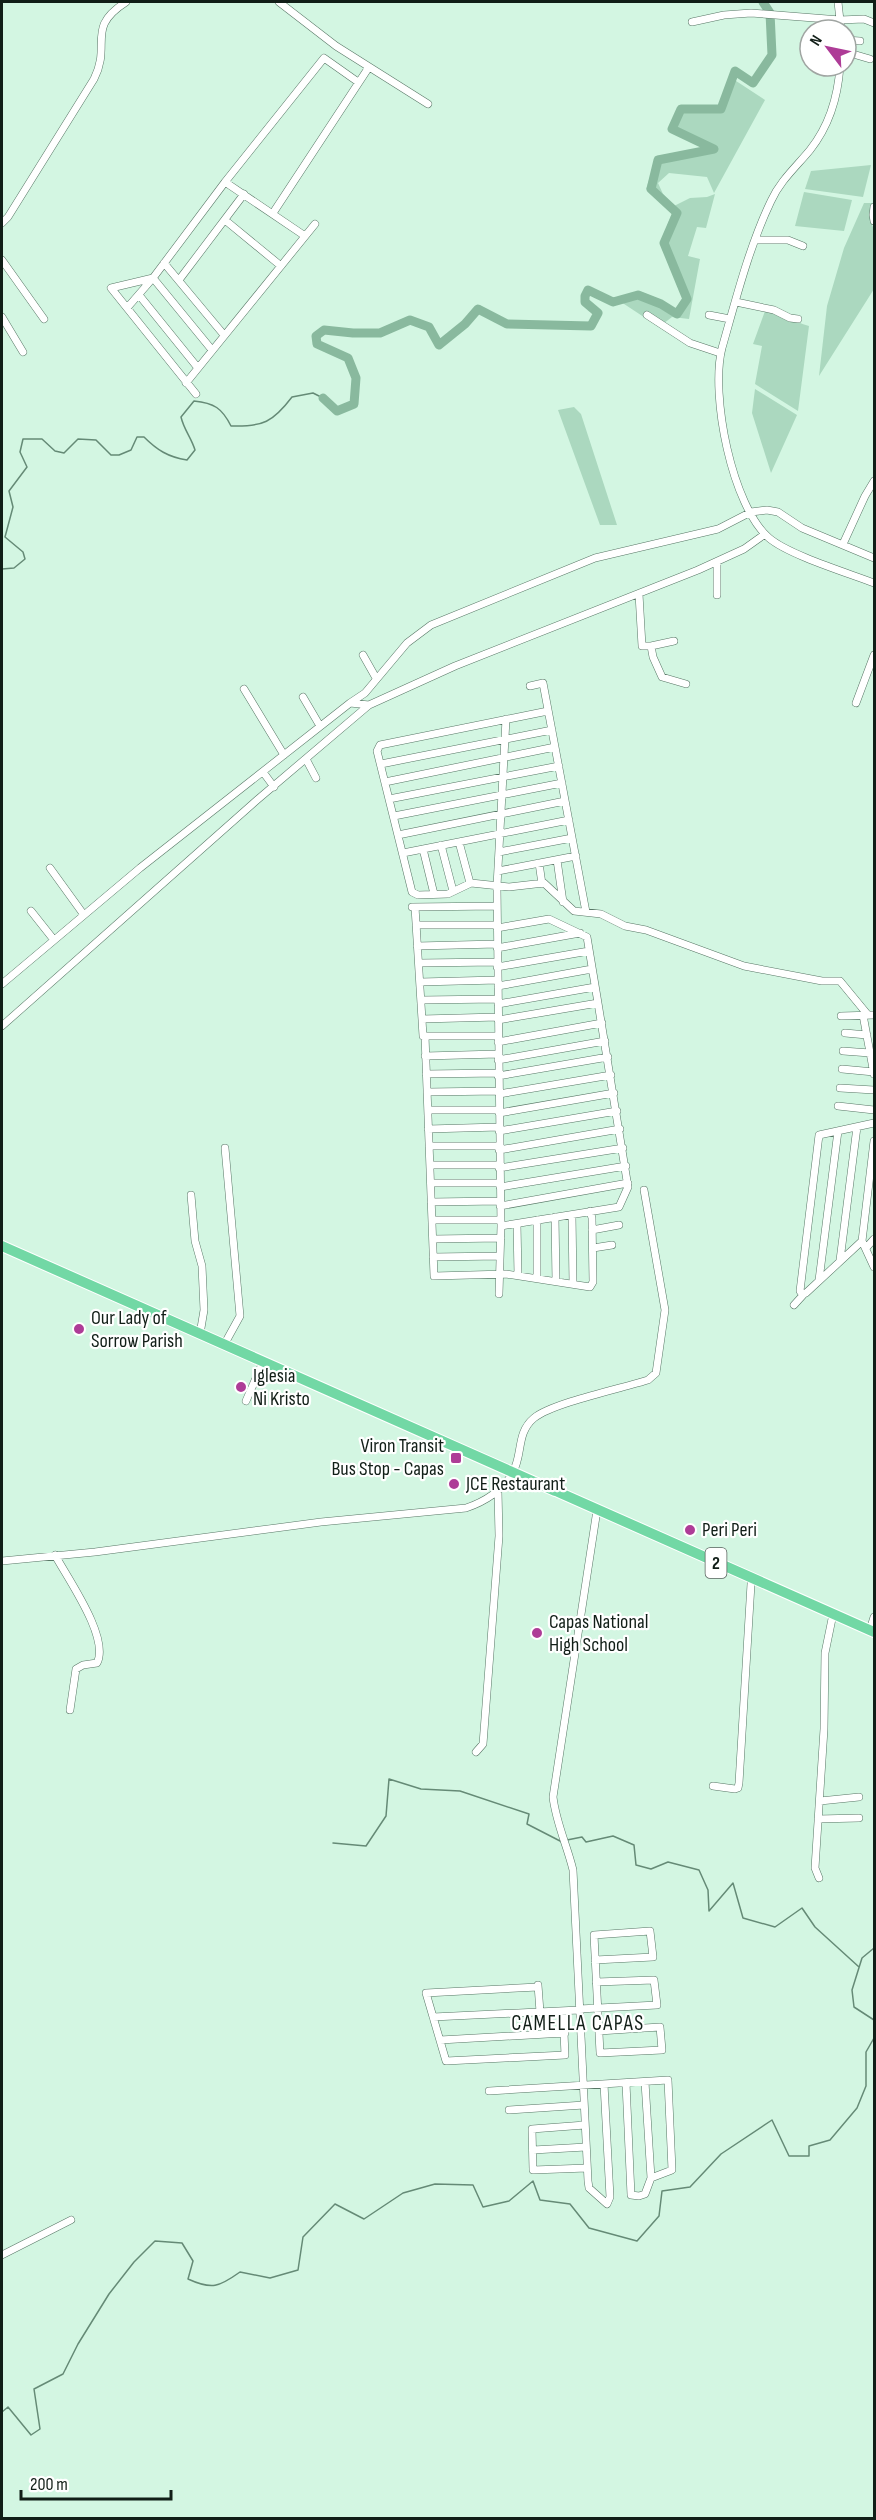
<svg xmlns="http://www.w3.org/2000/svg" width="876" height="2520" font-family="'Sofia Sans Condensed',sans-serif">
	<style>
		.green { fill: #abd8bf }
		.lines { fill: none; stroke-linecap: round; stroke-linejoin: round }
		.stream { stroke: #658a76; stroke-width: 1.5 }
		.river { stroke: #89b99e; stroke-width: 9 }
		.minor-casing { stroke: #577665; stroke-width: 8 }
		.highway-casing { stroke: #fff; stroke-width: 12 }
		.minor { stroke: #fff; stroke-width: 7 }
		.highway { stroke: #72d8a5; stroke-width: 10 }
		.poi-dot { fill: #ae3c97; stroke: #fff; stroke-width: 2 }
		.labels { text-anchor: middle; dominant-baseline: central; stroke-width: 4.5; stroke-linejoin: round; paint-order: stroke }
		.shield { fill: #fff; stroke: #58625d; stroke-width: 1.5 }
		.shield-label { font-size: 18px; font-weight: bold; fill: #111e17 }
		.poi-label { font-size: 20px; fill: #111e17; stroke: #fff; text-anchor: start }
		.neighbourhood-label { font-size: 21px; letter-spacing: 1.5px; fill: #111e17; stroke: #fff }
	</style>
	<rect width="100%" height="100%" fill="#d3f6e2"/>
	<!-- green -->
	<path class="green" d="M730 77 765 100 714 193 707 177 669 173 658 183 663 194 674 206 690 198 707 197 715 194 706 228 697 227 688 256 700 259 689 319 672 317 659 327 615 298 639 291 659 299 675 309 683 298 661 242 672 213 646 189 657 156 704 148 668 131 680 106 720 107Z
		M871 165 863 197 805 189 811 171Z
		M804 192 852 200 844 231 795 226Z
		M864 203H872V225L874 229V289L819 376 827 306 844 248Z
		M765 311C781 312 793 322 809 326L798 411 755 384 762 346 753 344Z
		M755 389 797 415 771 473 752 413Z
		M574 407 581 414 617 525H600L558 410Z"/>
	<g class="lines">
		<!-- stream -->
		<path class="stream" d="M2 569 14 568 25 559 23 552 5 537 13 507 9 491 27 467 20 452 23 439H42L55 451 64 453 78 439 96 440 111 455H119L131 450 137 437H144C157 450 168 457 187 460L195 450C191 437 184 430 181 417L194 401C214 403 222 408 231 426 263 427 273 422 292 397L313 393 323 398
			M567 1840 582 1837 586 1842 613 1836 634 1845 636 1865 651 1869 668 1862 699 1870 708 1890 709 1911 733 1883 743 1918 775 1927 802 1908 815 1927 859 1967
			M333 1843 366 1846 386 1816 389 1779 421 1789 460 1791 529 1814 527 1824 562 1842
			M874 1948 862 1958 852 1990 854 2007 874 2020
			M2 2412 8 2407 31 2435 40 2429 34 2389 63 2374 78 2344 109 2294 134 2262 155 2241 182 2243 193 2261 188 2279C212 2290 219 2287 240 2272L270 2278 298 2270 303 2237 335 2204 364 2219 403 2193 435 2184 473 2185 483 2207 509 2201 533 2181 540 2200 570 2204 589 2228 637 2241 659 2216 662 2191 690 2187 721 2154 772 2120 789 2156H809V2146L830 2140 857 2108 866 2086V2052L874 2038"/>
		<!-- river -->
		<path class="river" d="M323 398 337 411 354 404 356 378 348 358 317 344 316 336 324 330 353 333H380L410 320 429 327 439 345 465 324 478 309 507 324 591 326 598 313 585 302V296L588 290 613 302 638 295 661 304 677 314 687 299 664 243 677 213 651 189 658 160 714 149 672 129 681 109H721L735 71 753 83 772 55 770 13 763 2"/>
		<!-- minor casing -->
		<g class="minor-casing">
			<path id="minor" d="M279 2 336 46 428 104
				M838 2 841 30
				M692 22 724 15 751 13 840 20 864 19 874 23
				M846 40 860 41
				M846 52 870 59
				M840 66C838 97 829 126 810 150 796 167 780 181 771 201 749 247 736 299 722 348 710 395 732 506 769 538 789 555 848 573 874 583
				M225 182 305 236
				M874 207 873 215 874 221
				M273 213 369 67
				M225 220 281 266
				M2 223 8 217 94 79C112 44 85 28 126 2
				M756 240H788L803 246
				M2 260 44 319
				M164 263 224 335
				M179 280 244 194
				M139 295 198 368
				M736 302 774 310 790 318 798 319
				M127 308 153 278 225 182 324 58 358 82
				M647 315 690 343 720 353
				M709 315 730 319
				M2 317 23 352
				M186 383 315 224
				M196 394 111 288 153 278 212 350
				M843 544 865 496 874 481
				M639 594 642 646H651L674 641
				M717 595V562
				M651 646 653 657 662 677 686 684
				M363 655 376 678
				M530 686 543 683 586 912
				M244 689 284 755
				M303 697 320 726
				M350 703 365 693 407 643 431 625 595 558 718 529 751 512 767 510 778 512 802 528 874 558
				M856 703 874 655
				M548 711 380 745 377 751 412 892 418 895 448 894 471 883 509 887 544 883 574 911 601 914 625 926 646 930 744 966 822 981H840L868 1015
				M306 759 316 778
				M381 764 552 730
				M263 772 274 787
				M385 782 555 747
				M389 799 559 766
				M394 816 562 783
				M398 835 565 801
				M459 842 470 883
				M441 845 453 891
				M423 849 434 894
				M499 852 572 838
				M403 853 569 820
				M557 860 563 902
				M539 863 542 884
				M50 868 84 915
				M498 871 576 856
				M412 907 497 906
				M415 907 423 1036H498
				M31 911 54 940
				M416 925H497
				M497 928 549 919 587 937 598 1003
				M417 946 497 944
				M497 948 580 933
				M419 963 497 962
				M497 967 589 951
				M420 982 498 980
				M2 984 140 868 350 703 369 705 455 666 698 570 744 549 765 534
				M498 986 592 969
				M421 1000 498 999
				M498 1004 595 987
				M863 1015 874 1074
				M841 1016 874 1015
				M422 1019 498 1017
				M498 1020 598 1003 628 1187 619 1207 501 1226
				M2 1026 257 800 369 705
				M845 1033 867 1035
				M425 1036 434 1276 506 1274 590 1287 593 1282 592 1218 590 1211
				M498 1042 602 1023
				M843 1051 870 1053
				M425 1056 498 1054
				M498 1060 605 1041
				M842 1069 874 1072
				M426 1074 499 1073
				M498 1076 608 1057
				M840 1088 874 1090
				M427 1092 499 1091
				M499 1094 611 1075
				M838 1106 874 1110
				M428 1110H499
				M499 1113 614 1093
				M874 1123 819 1135 800 1291 802 1294 806 1293 862 1241 874 1267
				M428 1129 499 1127
				M499 1131 617 1111
				M429 1146H499
				M499 1150 620 1129
				M430 1165H499
				M499 1168 623 1148
				M431 1183H500
				M500 1187 626 1166
				M191 1195 195 1241 202 1266 204 1310 200 1334
				M431 1202 500 1201
				M500 1206 628 1183
				M572 1215 573 1284
				M555 1217 556 1281
				M432 1220H501
				M537 1220V1278
				M517 1224 518 1275
				M592 1230 619 1225
				M433 1239 501 1238
				M862 1241 874 1141
				M593 1248 612 1245
				M866 1248 874 1239
				M433 1257 500 1256
				M840 1260 857 1127
				M819 1280 838 1131
				M499 1294 501 1226 497 886 506 719
				M794 1305 804 1294
				M224 1345 240 1316 225 1148
				M246 1401 263 1362
				M597 1510 553 1797C556 1823 567 1845 573 1870L588 2181 589 2188 607 2204 610 2197 604 2084
				M55 1555C68 1579 110 1638 97 1663L83 1665 76 1669 70 1710
				M2 1561 95 1552 321 1522 466 1508C484 1502 504 1490 513 1472 523 1454 516 1433 534 1418 552 1403 623 1388 648 1380L656 1373 665 1310 644 1190
				M870 1630 874 1617
				M476 1752 483 1744 499 1536 498 1491
				M713 1786 735 1789 738 1788 739 1783 751 1584
				M820 1801 859 1797
				M818 1819 859 1818
				M819 1878 815 1868 824 1729 825 1653 833 1614
				M595 1960 653 1957 650 1931 594 1935C596 1974 598 2013 600 2053L662 2050 660 2027 599 2031
				M538 1985 540 2012
				M538 1987 426 1993 446 2061 565 2055 563 2011
				M579 2009 657 2005 654 1980 596 1982
				M433 2017 579 2010
				M440 2040 565 2033
				M626 2083 631 2195 639 2196 645 2194 651 2178 645 2082
				M489 2091 668 2080 672 2170 651 2178
				M509 2110 584 2105
				M585 2125 532 2129 533 2170 587 2168
				M533 2150 586 2147
				M2 2255 71 2220"/>
		</g>
		<!-- highway casing -->
		<g class="highway-casing">
			<path id="highway" d="M2 1246 555 1491
				M558 1492 874 1632"/>
		</g>
		<!-- minor -->
		<use href="#minor" class="minor"/>
		<!-- highway -->
		<use href="#highway" class="highway"/>
	</g>
	<!-- markers -->
	<g class="poi-dot">
		<circle cx="79" cy="1329" r="6"/>
		<circle cx="241" cy="1387" r="6"/>
		<rect x="450" y="1452" width="12" height="12" rx="3"/>
		<circle cx="454" cy="1484" r="6"/>
		<circle cx="690" cy="1530" r="6"/>
		<circle cx="537" cy="1633" r="6"/>
	</g>
	<g class="labels">
		<!-- shield labels -->
		<rect class="shield" x="705.5" y="1548" width="21" height="30" rx="4.5"/>
		<g class="shield-label">
			<text x="716" y="1563">2</text>
		</g>
		<!-- poi labels -->
		<g class="poi-label">
			<text x="91" y="1318">Our Lady of<tspan x="91" dy="23">Sorrow Parish</tspan></text>
			<text x="253" y="1376">Iglesia<tspan x="253" dy="23">Ni Kristo</tspan></text>
			<text x="444" y="1446" text-anchor="end">Viron Transit<tspan x="444" dy="23">Bus Stop - Capas</tspan></text>
			<text x="466" y="1484">JCE Restaurant</text>
			<text x="702" y="1530">Peri Peri</text>
			<text x="549" y="1622">Capas National<tspan x="549" dy="23">High School</tspan></text>
		</g>
		<!-- neighbourhood labels -->
		<g class="neighbourhood-label">
			<text x="578" y="2023">CAMELLA CAPAS</text>
		</g>
	</g>
	<!-- border -->
	<rect width="876" height="2520" fill="none" stroke="#111e17" stroke-width="6"/>
	<!-- north arrow -->
	<g transform="translate(828 48) rotate(302)"><circle r="28" fill="#ffffff" stroke="#a0a5a2" stroke-width="1.5"/>
	<path d="M0-4.5L10 22L0 15L-10 22Z" fill="#ae3c97"/>
	<text y="-9" font-size="16" font-weight="bold" text-anchor="middle" fill="#111e17">N</text>
	</g>
	<!-- scale -->
	<path d="M21 2490v9h150v-9" fill="none" stroke="#111e17" stroke-width="3"/>
	<text x="30" y="2490" font-size="18" fill="#111e17" stroke="#ffffff" stroke-width="4.5" paint-order="stroke">200 m</text>
</svg>
